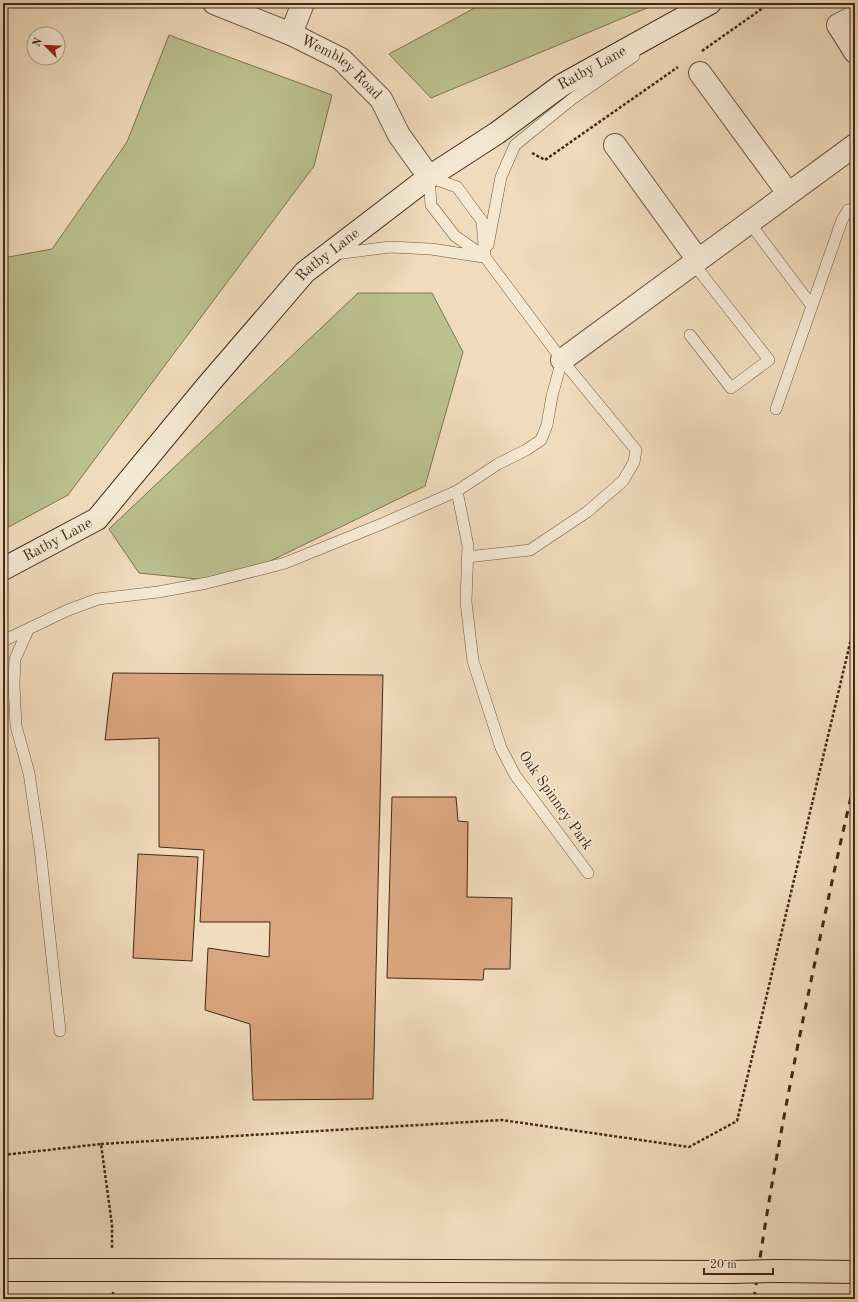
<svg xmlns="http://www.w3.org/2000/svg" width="858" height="1302" font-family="'Old Standard TT',serif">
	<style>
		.green { fill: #bbc08f; stroke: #7e7453 }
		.building { fill: #daa67f; stroke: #422917 }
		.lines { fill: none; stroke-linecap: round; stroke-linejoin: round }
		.service-casing { stroke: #6e5640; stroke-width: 12 }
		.minor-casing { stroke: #6e5640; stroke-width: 24 }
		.tertiary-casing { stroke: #6e5640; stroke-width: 24 }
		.secondary-casing { stroke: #422917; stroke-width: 24 }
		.motorway-casing { stroke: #422917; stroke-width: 24 }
		.path { stroke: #422917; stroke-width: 2.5; stroke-dasharray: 3 2; stroke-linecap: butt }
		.service { stroke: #f5e8d3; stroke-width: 11 }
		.minor { stroke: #f5e8d3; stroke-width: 22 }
		.tertiary { stroke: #f5e8d3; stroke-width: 22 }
		.secondary { stroke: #f5e8d3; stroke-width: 22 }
		.motorway { stroke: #f0dbbc; stroke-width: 22 }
		.rail { stroke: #422917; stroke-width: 3; stroke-dasharray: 7 7; stroke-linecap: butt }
		.motorway-bridge-casing { stroke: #422917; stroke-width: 24; stroke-linecap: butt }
		.motorway-bridge { stroke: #f0dbbc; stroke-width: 22 }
		.labels { text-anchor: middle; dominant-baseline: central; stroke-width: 3.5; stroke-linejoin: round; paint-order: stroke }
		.street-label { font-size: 15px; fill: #422917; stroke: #f5e8d3 }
	</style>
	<rect width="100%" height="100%" fill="#f0dbbc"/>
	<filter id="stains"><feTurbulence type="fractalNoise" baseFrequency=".005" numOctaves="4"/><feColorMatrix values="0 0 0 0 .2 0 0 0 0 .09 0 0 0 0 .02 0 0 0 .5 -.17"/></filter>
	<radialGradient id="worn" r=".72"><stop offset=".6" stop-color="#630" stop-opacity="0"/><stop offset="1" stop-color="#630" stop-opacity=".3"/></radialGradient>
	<!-- green -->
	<path class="green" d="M484 3H659L431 98 389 54Z
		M169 35 332 95 314 166 68 495 3 530V258L52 249 127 142Z
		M358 293H432L463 352 425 486 227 582 139 573 109 529Z"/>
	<!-- building -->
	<path class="building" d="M113 673 383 675 373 1099 253 1100 250 1024 205 1010 208 948 269 957 270 922H200L204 850 159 847V738L105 740Z
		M392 797H456L458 821 468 822 467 897 512 898 510 969H484L483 980 387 978Z
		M138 854 198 857 192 961 133 958Z"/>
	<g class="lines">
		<!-- service casing -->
		<g class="service-casing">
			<path id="service" d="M749 222 812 306
				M488 245 501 177 515 145 572 99 634 56
				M335 254 390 247 431 249 483 257
				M690 335 731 388 769 360 693 263
				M776 409 842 220 848 210 855 209
				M457 491 468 546 466 602 473 661 501 748 515 775 588 873
				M467 557 530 550 587 512 623 481 634 462 636 450 562 360 485 257 455 236 431 205 429 177 457 187 482 221 485 257
				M28 630 15 659 14 684 16 726 29 773 40 848 60 1031
				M3 641 68 610 98 599 158 592 207 583 285 563 384 523 457 491 498 464 526 450 541 440 547 425 552 396 562 360"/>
		</g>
		<!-- minor casing -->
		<g class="minor-casing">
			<path id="minor" d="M855 16 838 25 855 52
				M291 34 303 3
				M700 73 788 193
				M615 145 698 260
				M562 360 855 145"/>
		</g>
		<!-- tertiary casing -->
		<g class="tertiary-casing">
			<g id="tertiary">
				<path id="s1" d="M214 3 291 34 341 59 381 99 399 135 429 177"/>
			</g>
		</g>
		<!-- secondary casing -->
		<g class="secondary-casing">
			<g id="secondary">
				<path id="s2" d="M3 569 97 519 207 386 305 272 429 177 497 133 562 85 710 3"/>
			</g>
		</g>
		<!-- motorway casing -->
		<g class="motorway-casing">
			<path id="motorway" d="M3 1270H76
				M147 1270 731 1272
				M777 1271 855 1272"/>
		</g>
		<!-- path -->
		<path class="path" d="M702 51 770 3
			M532 153 545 160 678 67
			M101 1144 502 1120 689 1147 737 1121 855 622
			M3 1155 101 1144 112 1225V1249
			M113 1292V1299"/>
		<!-- service -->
		<use href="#service" class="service"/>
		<!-- minor -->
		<use href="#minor" class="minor"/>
		<!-- tertiary -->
		<use href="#tertiary" class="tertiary"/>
		<!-- secondary -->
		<use href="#secondary" class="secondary"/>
		<!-- motorway -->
		<use href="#motorway" class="motorway"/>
		<!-- rail -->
		<path class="rail" d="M754 1299C769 1192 789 1086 811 981 825 914 839 847 855 780"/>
		<!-- motorway-bridge casing -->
		<g class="motorway-bridge-casing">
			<path id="motorway-bridge" d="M76 1270H147
				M731 1272 777 1271"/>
		</g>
		<!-- motorway-bridge -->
		<use href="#motorway-bridge" class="motorway-bridge"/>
	</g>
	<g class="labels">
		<!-- street labels -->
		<g class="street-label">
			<text stroke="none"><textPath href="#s2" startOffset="782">Ratby Lane</textPath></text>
			<text stroke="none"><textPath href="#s1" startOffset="144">Wembley Road</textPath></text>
			<text stroke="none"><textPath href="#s2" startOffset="458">Ratby Lane</textPath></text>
			<text stroke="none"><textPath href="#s2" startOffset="62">Ratby Lane</textPath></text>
			<text transform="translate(555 801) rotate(55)">Oak Spinney Park</text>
		</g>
	</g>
	<!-- margin -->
	<rect width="858" height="1302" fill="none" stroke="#f0dbbc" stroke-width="16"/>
	<rect x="4" y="4" width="850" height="1294" fill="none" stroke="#422917" stroke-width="2"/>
	<rect x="8" y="8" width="842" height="1286" fill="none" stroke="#422917"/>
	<!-- north arrow -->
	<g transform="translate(46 46) rotate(294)"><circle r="19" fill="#f5e8d3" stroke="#ad9c88"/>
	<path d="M0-3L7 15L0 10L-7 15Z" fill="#8f2418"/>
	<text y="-6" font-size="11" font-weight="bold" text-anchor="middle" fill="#422917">N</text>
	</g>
	<!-- scale -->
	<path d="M704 1268v6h69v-6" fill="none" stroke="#422917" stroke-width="2"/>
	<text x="710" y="1268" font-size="12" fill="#422917" stroke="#f5e8d3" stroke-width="3" paint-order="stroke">20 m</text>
	<rect width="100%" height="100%" filter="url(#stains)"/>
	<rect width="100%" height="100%" fill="url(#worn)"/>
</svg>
